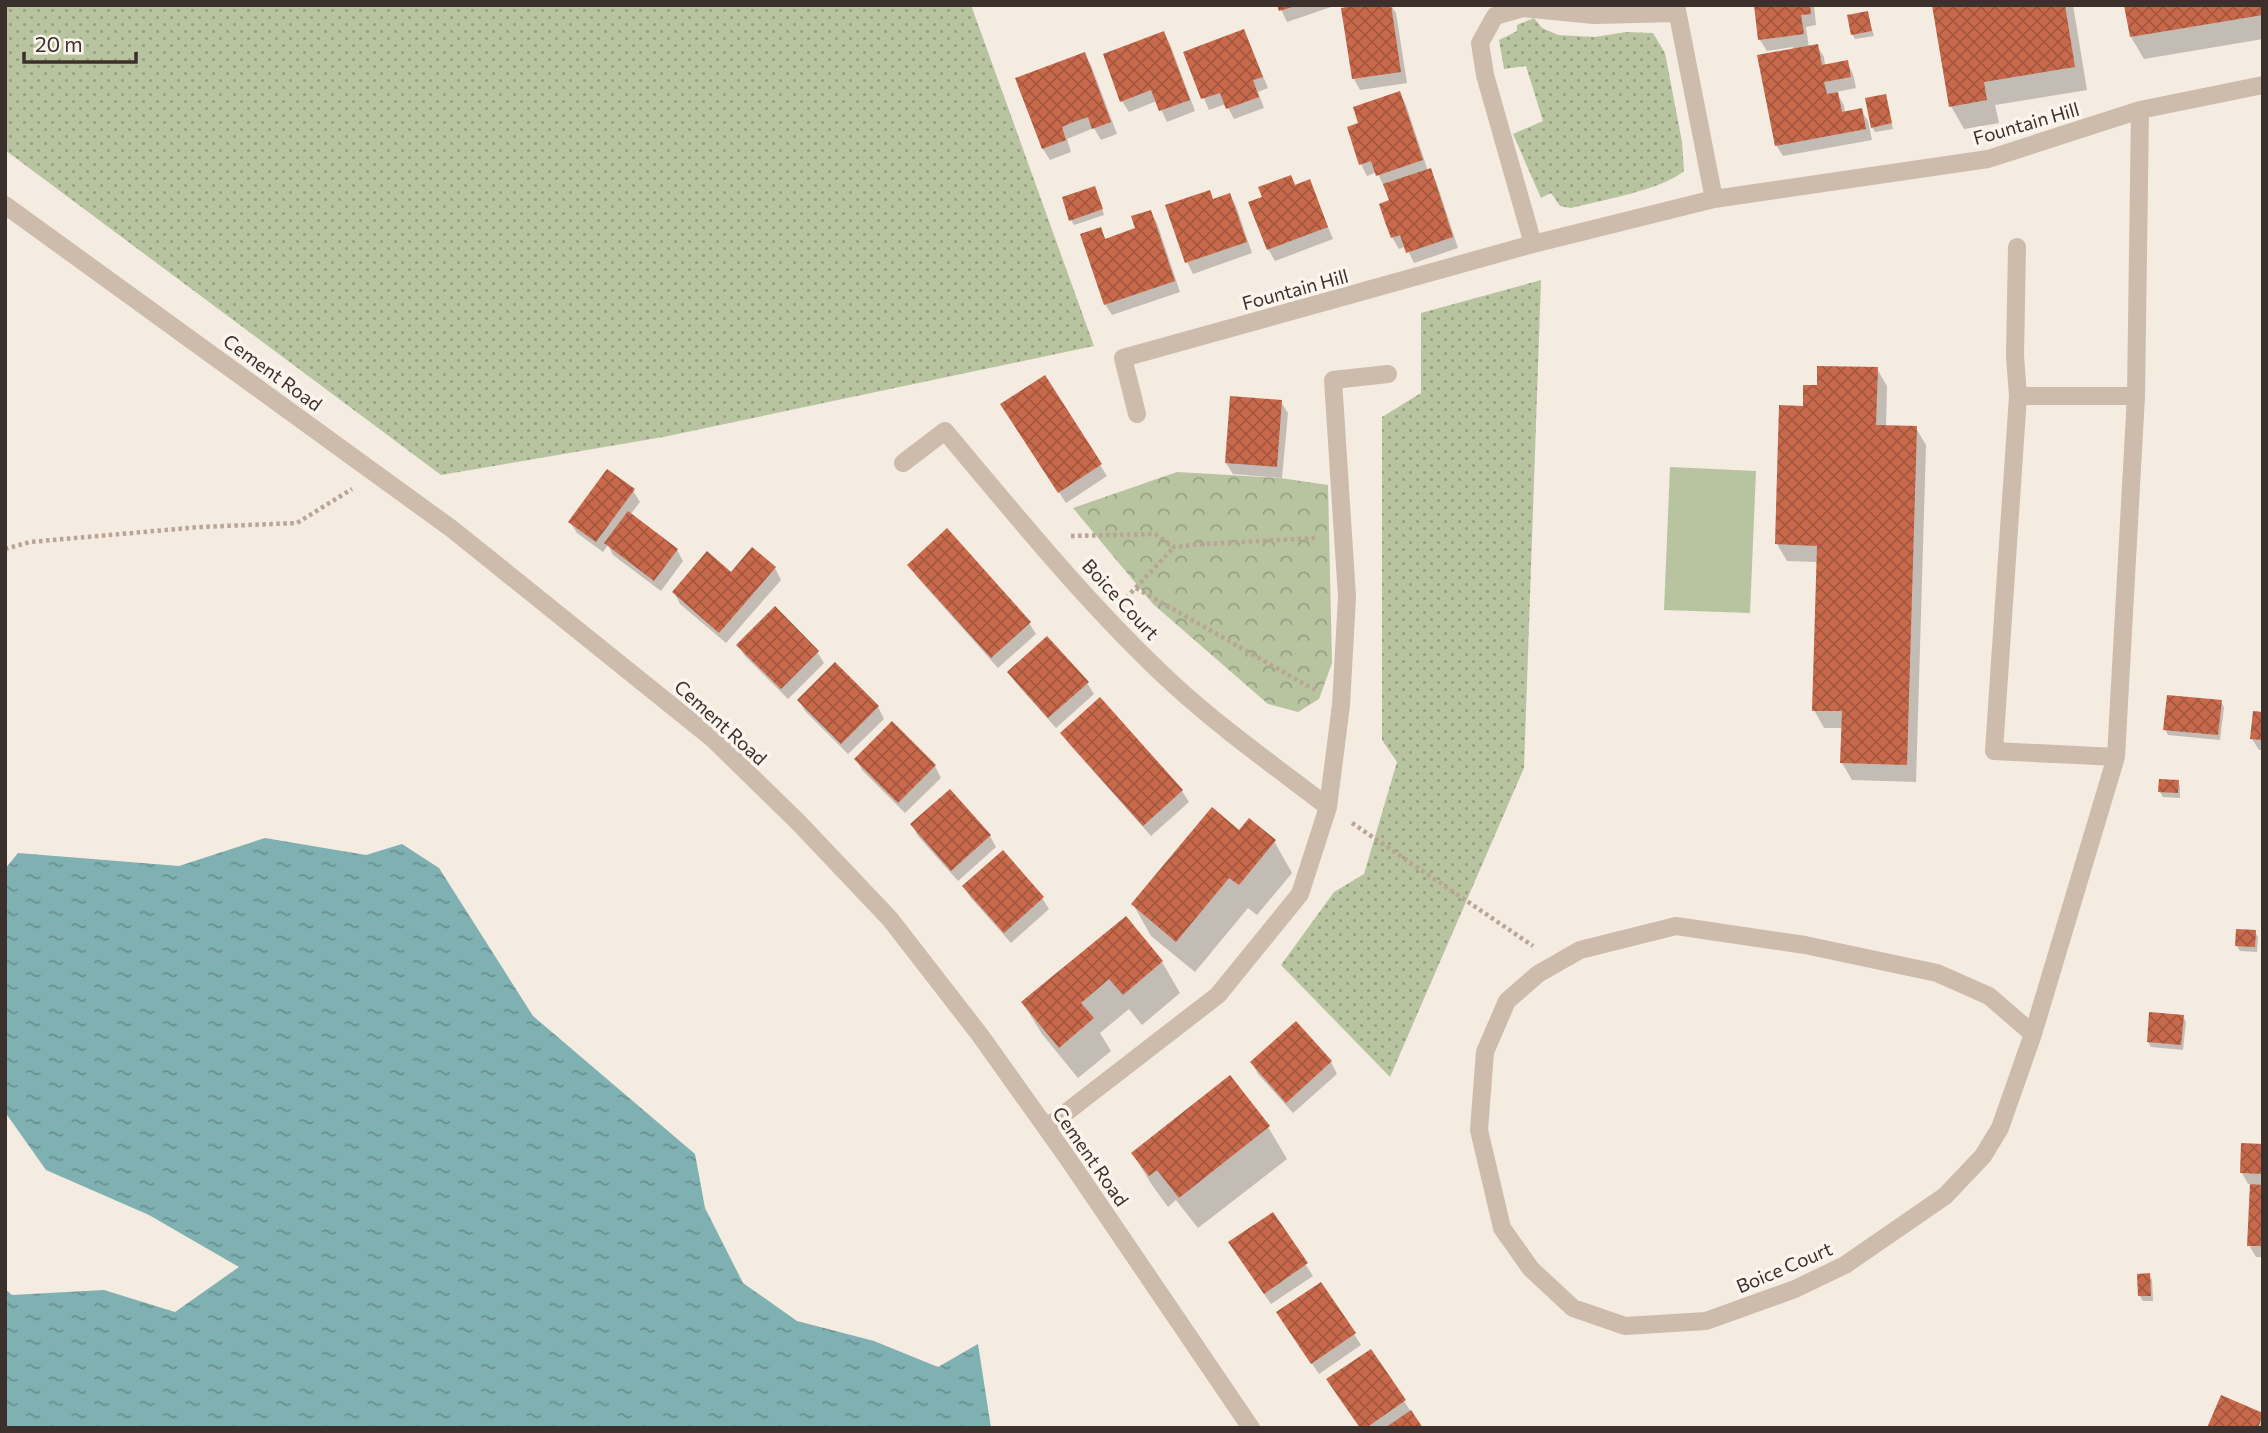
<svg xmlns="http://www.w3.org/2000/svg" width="2268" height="1433" font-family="Commissioner,sans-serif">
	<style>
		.grass { fill: url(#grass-dots) }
		.park { fill: url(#park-crowns) }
		.garden { fill: #b8c4a0 }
		.water { fill: url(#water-ripples) }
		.shadow { fill: #0003 }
		.building { fill: url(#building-cross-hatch) }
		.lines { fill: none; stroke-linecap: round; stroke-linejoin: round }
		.path { stroke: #b9a596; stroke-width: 4.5; stroke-dasharray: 3.5 3.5; stroke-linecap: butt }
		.minor { stroke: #cdbbac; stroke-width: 18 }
		.labels { text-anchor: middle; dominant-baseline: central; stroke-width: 7; stroke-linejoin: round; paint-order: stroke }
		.street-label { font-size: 19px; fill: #3b302b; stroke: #fbf5ee }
	</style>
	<defs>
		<pattern id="grass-dots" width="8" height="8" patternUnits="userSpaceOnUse" patternTransform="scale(1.75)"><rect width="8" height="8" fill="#b8c4a0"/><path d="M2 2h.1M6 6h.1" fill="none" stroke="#97a083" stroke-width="1.8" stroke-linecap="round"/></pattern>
		<pattern id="park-crowns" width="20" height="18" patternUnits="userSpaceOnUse" patternTransform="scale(1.75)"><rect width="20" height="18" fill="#b8c4a0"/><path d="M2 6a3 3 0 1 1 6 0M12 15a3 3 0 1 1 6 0" fill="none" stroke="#97a083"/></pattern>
		<pattern id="water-ripples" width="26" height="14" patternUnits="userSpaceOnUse" patternTransform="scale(1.75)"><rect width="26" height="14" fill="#7fb0b2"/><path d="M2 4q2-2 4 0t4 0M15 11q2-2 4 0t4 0" fill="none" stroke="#699091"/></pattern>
		<pattern id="building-cross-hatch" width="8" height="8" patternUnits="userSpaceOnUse" patternTransform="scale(1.75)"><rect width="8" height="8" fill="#c8694b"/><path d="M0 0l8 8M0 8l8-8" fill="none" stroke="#a4573f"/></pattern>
	</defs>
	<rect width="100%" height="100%" fill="#f4ebe1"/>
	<!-- grass -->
	<path class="grass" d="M5 5H971L1094 346 663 437 441 475 5 150Z
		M1534 18 1542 28 1558 35 1595 37 1626 32 1653 33 1665 53 1682 142 1684 171C1661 190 1602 200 1571 208L1560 206 1551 193 1541 198 1513 134 1543 121 1526 66 1504 69 1499 40 1517 31V25Z
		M1541 280 1524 768 1390 1077 1281 965 1334 892 1364 874 1397 762 1382 740V417L1421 393V313Z"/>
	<!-- park -->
	<path class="park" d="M1177 472 1280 478 1328 485 1332 663 1319 699 1298 712 1268 704 1153 604 1073 508Z"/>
	<!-- garden -->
	<path class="garden" d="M1670 467 1756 471 1750 613 1664 610Z"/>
	<!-- water -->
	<path class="water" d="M265 838 366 855 402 844 439 868 533 1016 695 1154 705 1208 743 1283 797 1321 874 1341 938 1367 978 1344 991 1428H5V1289L12 1295 104 1290 175 1312 239 1267 149 1215 46 1170 5 1112V869L18 853 179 866Z"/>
	<!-- shadow -->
	<path class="shadow" d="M1279 5H1330L1331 7 1287 22Z
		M1391 5 1396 13 1407 83 1360 90 1354 79Z
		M1756 5H1814L1816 25 1806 27 1809 48 1817 46 1824 57 1825 66 1847 62 1853 74 1856 88 1836 92 1844 105 1845 113 1861 110 1868 121 1872 140 1783 156 1776 145 1793 47 1767 51 1760 40Z
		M1934 5H2073L2087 90 1995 105 1999 123 1964 129 1951 106Z
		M2263 5V39L2144 59 2131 37Z
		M1867 13 1874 36 1855 39 1852 34Z
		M1244 31 1268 88 1258 92 1264 108 1234 119 1226 104 1209 110 1185 53Z
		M1164 33 1170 44 1195 111 1167 122 1157 101 1129 112 1122 101Z
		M1084 54 1091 65 1117 134 1101 140 1094 128 1067 139 1071 152 1050 160 1043 149 1017 79Z
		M1400 93 1406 105 1428 171 1436 181 1458 248 1414 263 1406 246 1399 249 1392 237 1391 201 1377 172 1367 176 1361 164 1349 128 1360 124Z
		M1886 96 1893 129 1875 132 1872 127Z
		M1291 177 1296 186 1309 181 1333 239 1275 261 1268 249 1264 198Z
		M1095 188 1104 215 1074 225 1071 220Z
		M1230 195 1236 206 1252 253 1193 274 1187 262 1214 201Z
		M1150 212 1157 223 1180 292 1112 315 1105 304 1100 229 1106 240 1137 230Z
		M1877 369 1887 386 1886 427 1916 428 1926 445 1916 782 1852 780 1842 763 1843 728H1824L1814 710 1818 562 1787 561 1777 544 1804 407 1818 387Z
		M1044 377 1107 476 1066 503 1009 416Z
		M1281 402 1288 413 1282 478 1233 474 1226 463Z
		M633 491 640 502 630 515 677 550 683 561 661 591 613 555 608 545 603 552 577 533 570 522Z
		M910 565 1029 623 1036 634 998 668 916 576Z
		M775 568 781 580 726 643 680 604 674 592 731 575Z
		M738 645 817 652 824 663 788 699 745 656Z
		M1009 672 1087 683 1094 694 1056 728 1016 683Z
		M1100 699 1182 791 1189 802 1151 836 1069 744 1062 733Z
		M799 700 878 707 884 719 848 754 805 711Z
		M2221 702 2224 707 2220 740 2168 735 2165 729Z
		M2263 714V750H2259L2252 739Z
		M856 759 935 766 941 778 905 813 862 770Z
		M2177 781 2180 786V798L2163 797 2160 792Z
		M912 825 990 836 996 847 958 881 918 836Z
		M1240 833 1274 841 1292 873 1257 915 1248 908 1195 972 1151 936 1133 904Z
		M964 887 1042 898 1049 909 1011 943 971 898Z
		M2255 932 2258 937 2257 952 2240 951 2237 946Z
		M1162 962 1180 993 1142 1025 1129 1009 1100 1033 1111 1051 1078 1078 1042 1034 1023 1003Z
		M2183 1016 2186 1022 2183 1050 2151 1047 2148 1042Z
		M1296 1023 1331 1062 1337 1074 1293 1113 1258 1074 1252 1063Z
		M1268 1127 1287 1159 1198 1228 1176 1200 1168 1207 1152 1185 1133 1154Z
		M2263 1145V1257H2256L2249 1245 2252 1184H2248L2242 1173Z
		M1272 1214 1313 1276 1271 1304 1237 1254Z
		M2149 1275 2152 1280 2153 1301H2143L2140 1296Z
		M1285 1324 1354 1334 1361 1345 1319 1374Z
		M2222 1397 2263 1415V1428H2208Z
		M1404 1401 1421 1428H1360Z"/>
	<!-- building -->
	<path class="building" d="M1277 5H1296V6L1279 11Z
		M1357 5H1391L1401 72 1352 79 1341 8Z
		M1754 5H1810L1811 14 1801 15 1804 34 1758 40Z
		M1932 5H2065L2075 67 1984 82 1987 100 1949 107Z
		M2124 5H2263V15L2130 37Z
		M1868 11 1872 31 1851 35 1847 15Z
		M1244 29 1263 77 1253 80 1259 97 1226 109 1220 93 1201 99 1183 52Z
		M1164 31 1190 100 1159 111 1151 90 1120 102 1103 54Z
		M1818 44 1822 65 1848 60 1851 77 1824 82 1827 94 1838 92 1842 112 1862 108 1866 129 1775 146 1757 55Z
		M1085 52 1111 122 1092 129 1088 117 1071 123 1062 127 1066 140 1042 149 1015 78Z
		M1400 91 1423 160 1376 176 1371 161 1359 165 1347 127 1358 123 1353 107Z
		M1886 94 1892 123 1871 128 1865 98Z
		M1431 168 1453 237 1406 253 1400 235 1391 238 1385 222 1379 204 1389 200 1383 184Z
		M1291 175 1295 185 1310 179 1328 227 1267 250 1248 202 1262 197 1258 187Z
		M1095 186 1103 209 1069 221 1062 197Z
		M1210 190 1213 199 1230 193 1247 242 1185 263 1165 205Z
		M1151 210 1175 281 1104 305 1080 234 1101 227 1105 239 1135 228 1131 216Z
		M1817 366 1878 367 1876 425 1917 426 1907 765 1840 763 1842 711H1812L1817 546 1775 544 1779 405 1803 406V385H1817Z
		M1045 375 1102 464 1058 493 1000 404Z
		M1230 396 1282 400 1277 467 1225 463Z
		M607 469 635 489 596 542 568 522Z
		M628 511 678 549 654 581 604 543Z
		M947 528 1031 622 991 658 907 565Z
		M752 547 776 567 719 633 672 592 707 551 731 572Z
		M775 606 819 651 781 689 736 645Z
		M1047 636 1089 682 1048 718 1007 672Z
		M835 662 879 706 841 744 797 700Z
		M2167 695 2222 700 2218 735 2163 730Z
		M1100 697 1183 790 1143 826 1060 733Z
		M2253 711 2263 712V740L2250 739Z
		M892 721 936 765 898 803 854 759Z
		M2159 779 2179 780 2178 793 2158 792Z
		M950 789 991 835 951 871 910 824Z
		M1212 807 1239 830 1249 818 1276 840 1239 885 1229 878 1176 942 1131 904Z
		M1003 850 1044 897 1004 933 962 886Z
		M1126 916 1163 961 1123 995 1109 979 1081 1003 1094 1018 1059 1048 1021 1002Z
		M2236 929 2256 930 2255 947 2235 946Z
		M2149 1012 2184 1015 2181 1045 2147 1042Z
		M1296 1021 1332 1061 1286 1103 1250 1062Z
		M1230 1075 1270 1126 1179 1198 1157 1170 1149 1176 1131 1153Z
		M2241 1143 2263 1144V1174L2240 1173Z
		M2250 1184 2263 1185V1246H2247Z
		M1273 1212 1308 1263 1264 1294 1228 1242Z
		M2150 1273 2151 1296H2138L2137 1274Z
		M1321 1282 1356 1333 1311 1364 1276 1312Z
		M1371 1349 1406 1400 1366 1428H1360L1326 1379Z
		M2221 1395 2263 1413 2258 1428H2207Z
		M1411 1410 1423 1428H1385Z"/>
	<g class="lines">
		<!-- path -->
		<path class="path" d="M1071 536 1155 534 1174 547 1204 544 1316 538
			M5 549 30 542 200 527 297 523 352 489
			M1136 588 1315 690
			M1126 598 1174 547
			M1352 823 1533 946"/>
		<!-- minor -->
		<path class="minor" d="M1676 5 1714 199
			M5 205 452 529 713 739 799 823 890 919 980 1035 1069 1160 1251 1428
			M1533 244 1485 75 1480 43 1495 16 1523 8 1594 15 1676 13
			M2017 247 2015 356 2018 396
			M2136 396H2018L1994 751 2116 757 2136 396 2140 110
			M1137 414 1123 358 1533 244 1714 199 1988 159 2140 110 2263 85
			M903 463 945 431C1018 518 1090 607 1173 684 1222 729 1276 767 1328 807
			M2033 1034 1989 996 1937 973 1805 945 1676 926 1580 950 1538 974 1507 1001 1485 1052 1479 1130 1502 1228 1531 1269 1573 1308 1625 1326 1706 1321 1795 1289 1845 1265 1945 1196 1983 1156 2000 1128 2033 1034 2116 757
			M1046 1128 1218 995 1300 894 1328 807 1341 705 1347 597 1333 380 1388 374"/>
	</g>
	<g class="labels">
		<!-- street labels -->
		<g class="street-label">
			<text transform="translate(2026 123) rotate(-16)">Fountain Hill</text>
			<text transform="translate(1295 289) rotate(-15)">Fountain Hill</text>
			<text transform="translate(273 372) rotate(36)">Cement Road</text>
			<text transform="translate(1121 599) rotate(47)">Boice Court</text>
			<text transform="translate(721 722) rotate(42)">Cement Road</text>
			<text transform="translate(1091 1156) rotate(55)">Cement Road</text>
			<text transform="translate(1784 1267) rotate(-23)">Boice Court</text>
		</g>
	</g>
	<!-- border -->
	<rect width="2268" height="1433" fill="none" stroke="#3b302b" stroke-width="14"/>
	<!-- scale -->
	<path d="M24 52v10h112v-10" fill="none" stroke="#3b302b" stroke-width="3.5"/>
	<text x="35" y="52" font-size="21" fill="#3b302b" stroke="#fbf5ee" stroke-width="5" paint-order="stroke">20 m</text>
</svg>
